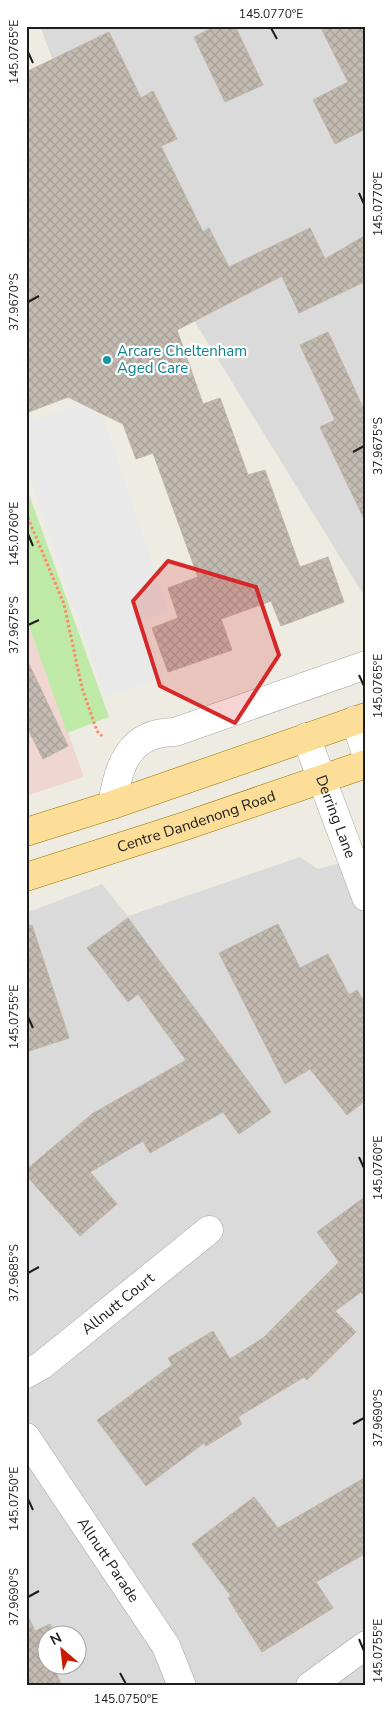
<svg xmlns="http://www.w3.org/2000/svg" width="392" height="1712" font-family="'Nunito Sans',sans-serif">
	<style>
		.residential { fill: #dbdada; fill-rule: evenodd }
		.commercial { fill: #f0d6d1 }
		.garden { fill: #bfe9a7 }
		.parking { fill: #e9e9e9 }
		.building { fill: url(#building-cross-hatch); stroke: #c0b4a5 }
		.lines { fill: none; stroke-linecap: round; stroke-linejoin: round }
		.street-casing { stroke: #a4a4a4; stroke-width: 29 }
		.primary-casing { stroke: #967700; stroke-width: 29 }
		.path { stroke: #fb8967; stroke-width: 3; stroke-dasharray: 2.5 2.5; stroke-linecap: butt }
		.street { stroke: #fff; stroke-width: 28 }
		.primary { stroke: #fcde99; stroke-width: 28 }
		.marked { fill: #d62828; fill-opacity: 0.2; stroke: #d62828; stroke-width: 4; stroke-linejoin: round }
		.ticks { fill: none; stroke: #1d1d1d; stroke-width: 2 }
		.culture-dot { fill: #0f9aa8; stroke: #fff; stroke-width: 2 }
		.labels { text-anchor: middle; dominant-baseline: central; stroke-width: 4.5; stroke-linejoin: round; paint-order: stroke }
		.culture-label { font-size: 15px; fill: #0d838f; stroke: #fff; text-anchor: start }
		.street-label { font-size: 15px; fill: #1d1d1d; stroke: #fff }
		.neatline { fill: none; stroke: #1d1d1d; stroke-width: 2 }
		.ticks-label { font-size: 12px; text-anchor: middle; fill: #1d1d1d }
	</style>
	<defs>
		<pattern id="building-cross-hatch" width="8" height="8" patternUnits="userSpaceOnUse" patternTransform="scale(1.25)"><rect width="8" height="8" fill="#c3bbb2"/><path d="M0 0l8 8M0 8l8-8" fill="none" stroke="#a7a099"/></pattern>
	</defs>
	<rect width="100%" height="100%" fill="#eeece2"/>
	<!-- residential -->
	<path class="residential" d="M40 26H366V599L83 141Z
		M366 856V1686H26V913L102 884 128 916 300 857 318 869ZM48 1634H78V1664H48Z"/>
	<!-- commercial -->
	<path class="commercial" d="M26 617 84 777 26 796Z"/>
	<!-- garden -->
	<path class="garden" d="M26 486 109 717 67 733 26 617Z"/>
	<!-- parking -->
	<path class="parking" d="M97 399 169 611 143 620 163 678 105 698 26 467V423Z"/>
	<!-- building -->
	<path class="building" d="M216 26H235L263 85 225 102 194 37Z
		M320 26H366V129L335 144 313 100 348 82Z
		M109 32 141 98 153 91 177 139 161 146 203 232 209 228 229 267 310 228 325 259 366 235V281L299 313 282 276 177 330 203 404 220 398 248 475 265 470 300 567 328 557 344 602 281 626 271 601 221 619 232 650 168 672 152 628 178 618 168 588 198 577 153 453 136 459 123 424 68 397 26 413V72Z
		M328 332 366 414V523L320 427 335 420 300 345Z
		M26 658 68 746 43 759 26 725Z
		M128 918 271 1112 239 1134 223 1112 150 1153 143 1141 90 1172 117 1204 80 1236 26 1175V1170L92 1114 186 1060 138 994 128 1002 87 948Z
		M278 924 300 968 328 954 349 995 357 990 366 1005V1100L347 1115 310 1069 285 1084 219 953Z
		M32 925 69 1038 26 1052V926Z
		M366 1196V1298L361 1292 335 1311 356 1332 307 1380 304 1377 238 1417 242 1424 206 1446 204 1443 146 1486 97 1420 172 1365 168 1358 213 1331 230 1359 263 1338 339 1262 317 1232Z
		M366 1477V1553L316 1582 333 1608 262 1652 228 1598 231 1596 192 1544 254 1497 278 1528Z
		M26 1612 35 1631 50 1624 55 1634H48V1664H62L54 1668 62 1686H26Z"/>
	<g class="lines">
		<!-- street casing -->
		<g class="street-casing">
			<g id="street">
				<path d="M355 720 366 753"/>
				<path id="s1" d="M306 737 366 897"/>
				<path d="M112 805C118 767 128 732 175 732L366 665"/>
				<path id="s2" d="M26 1374 42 1365 209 1230"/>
				<path id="s3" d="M26 1437 166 1646 182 1686"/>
				<path d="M310 1686 366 1645"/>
			</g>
		</g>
		<!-- primary casing -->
		<g class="primary-casing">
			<g id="primary">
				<path d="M26 832 112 805 366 717"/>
				<path id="s4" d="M26 877 185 826 366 764"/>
			</g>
		</g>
		<!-- path -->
		<path class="path" d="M26 513 64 604 82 688 97 731 102 736"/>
		<!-- street -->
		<use href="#street" class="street"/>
		<!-- primary -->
		<use href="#primary" class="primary"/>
	</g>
	<!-- marked area -->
	<path class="marked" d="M168 561 256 587 279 655 235 723 160 686 133 601Z"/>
	<!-- ticks -->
	<path class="ticks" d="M271 28 277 39M28 52 33 63M359 193 364 204M28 302 39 296M353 452 364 446M28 534 33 546M28 625 39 620M359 675 364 686M28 1017 33 1028M359 1157 364 1168M28 1273 39 1267M353 1424 364 1418M28 1499 33 1510M28 1597 39 1591M359 1639 364 1651M120 1673 126 1684"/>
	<!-- markers -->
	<circle class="culture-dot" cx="107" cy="360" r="5"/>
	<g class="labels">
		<!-- culture labels -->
		<g class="culture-label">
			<text x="117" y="351">Arcare Cheltenham<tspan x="117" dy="17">Aged Care</tspan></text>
		</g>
		<!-- street labels -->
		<g class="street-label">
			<text stroke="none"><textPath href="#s1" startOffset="85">Derring Lane</textPath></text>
			<text stroke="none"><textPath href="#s4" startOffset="179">Centre Dandenong Road</textPath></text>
			<text stroke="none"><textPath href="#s2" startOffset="116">Allnutt Court</textPath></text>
			<text stroke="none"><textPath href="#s3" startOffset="148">Allnutt Parade</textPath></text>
		</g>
	</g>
	<!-- border -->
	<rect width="392" height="1712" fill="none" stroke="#ffffff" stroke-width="55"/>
	<!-- north arrow -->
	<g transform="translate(62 1650) rotate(332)"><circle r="24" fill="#ffffff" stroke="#a5a5a5"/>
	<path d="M0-4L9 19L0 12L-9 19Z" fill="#ca1a00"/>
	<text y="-8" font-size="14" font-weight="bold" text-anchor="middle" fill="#1d1d1d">N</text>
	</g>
	<rect x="28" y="28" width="336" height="1656" class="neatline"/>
	<g class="ticks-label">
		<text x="271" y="18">145.0770°E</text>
		<text transform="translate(14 52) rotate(-90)" y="4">145.0765°E</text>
		<text transform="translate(378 204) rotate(-90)" y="4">145.0770°E</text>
		<text transform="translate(14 302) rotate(-90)" y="4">37.9670°S</text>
		<text transform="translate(378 446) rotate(-90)" y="4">37.9675°S</text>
		<text transform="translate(14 534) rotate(-90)" y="4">145.0760°E</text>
		<text transform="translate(14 625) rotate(-90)" y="4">37.9675°S</text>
		<text transform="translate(378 686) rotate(-90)" y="4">145.0765°E</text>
		<text transform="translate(14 1017) rotate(-90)" y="4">145.0755°E</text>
		<text transform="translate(378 1168) rotate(-90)" y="4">145.0760°E</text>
		<text transform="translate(14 1273) rotate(-90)" y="4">37.9685°S</text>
		<text transform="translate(378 1418) rotate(-90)" y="4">37.9690°S</text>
		<text transform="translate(14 1499) rotate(-90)" y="4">145.0750°E</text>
		<text transform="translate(14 1597) rotate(-90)" y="4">37.9690°S</text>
		<text transform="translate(378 1651) rotate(-90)" y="4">145.0755°E</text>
		<text x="126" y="1703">145.0750°E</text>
	</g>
</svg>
